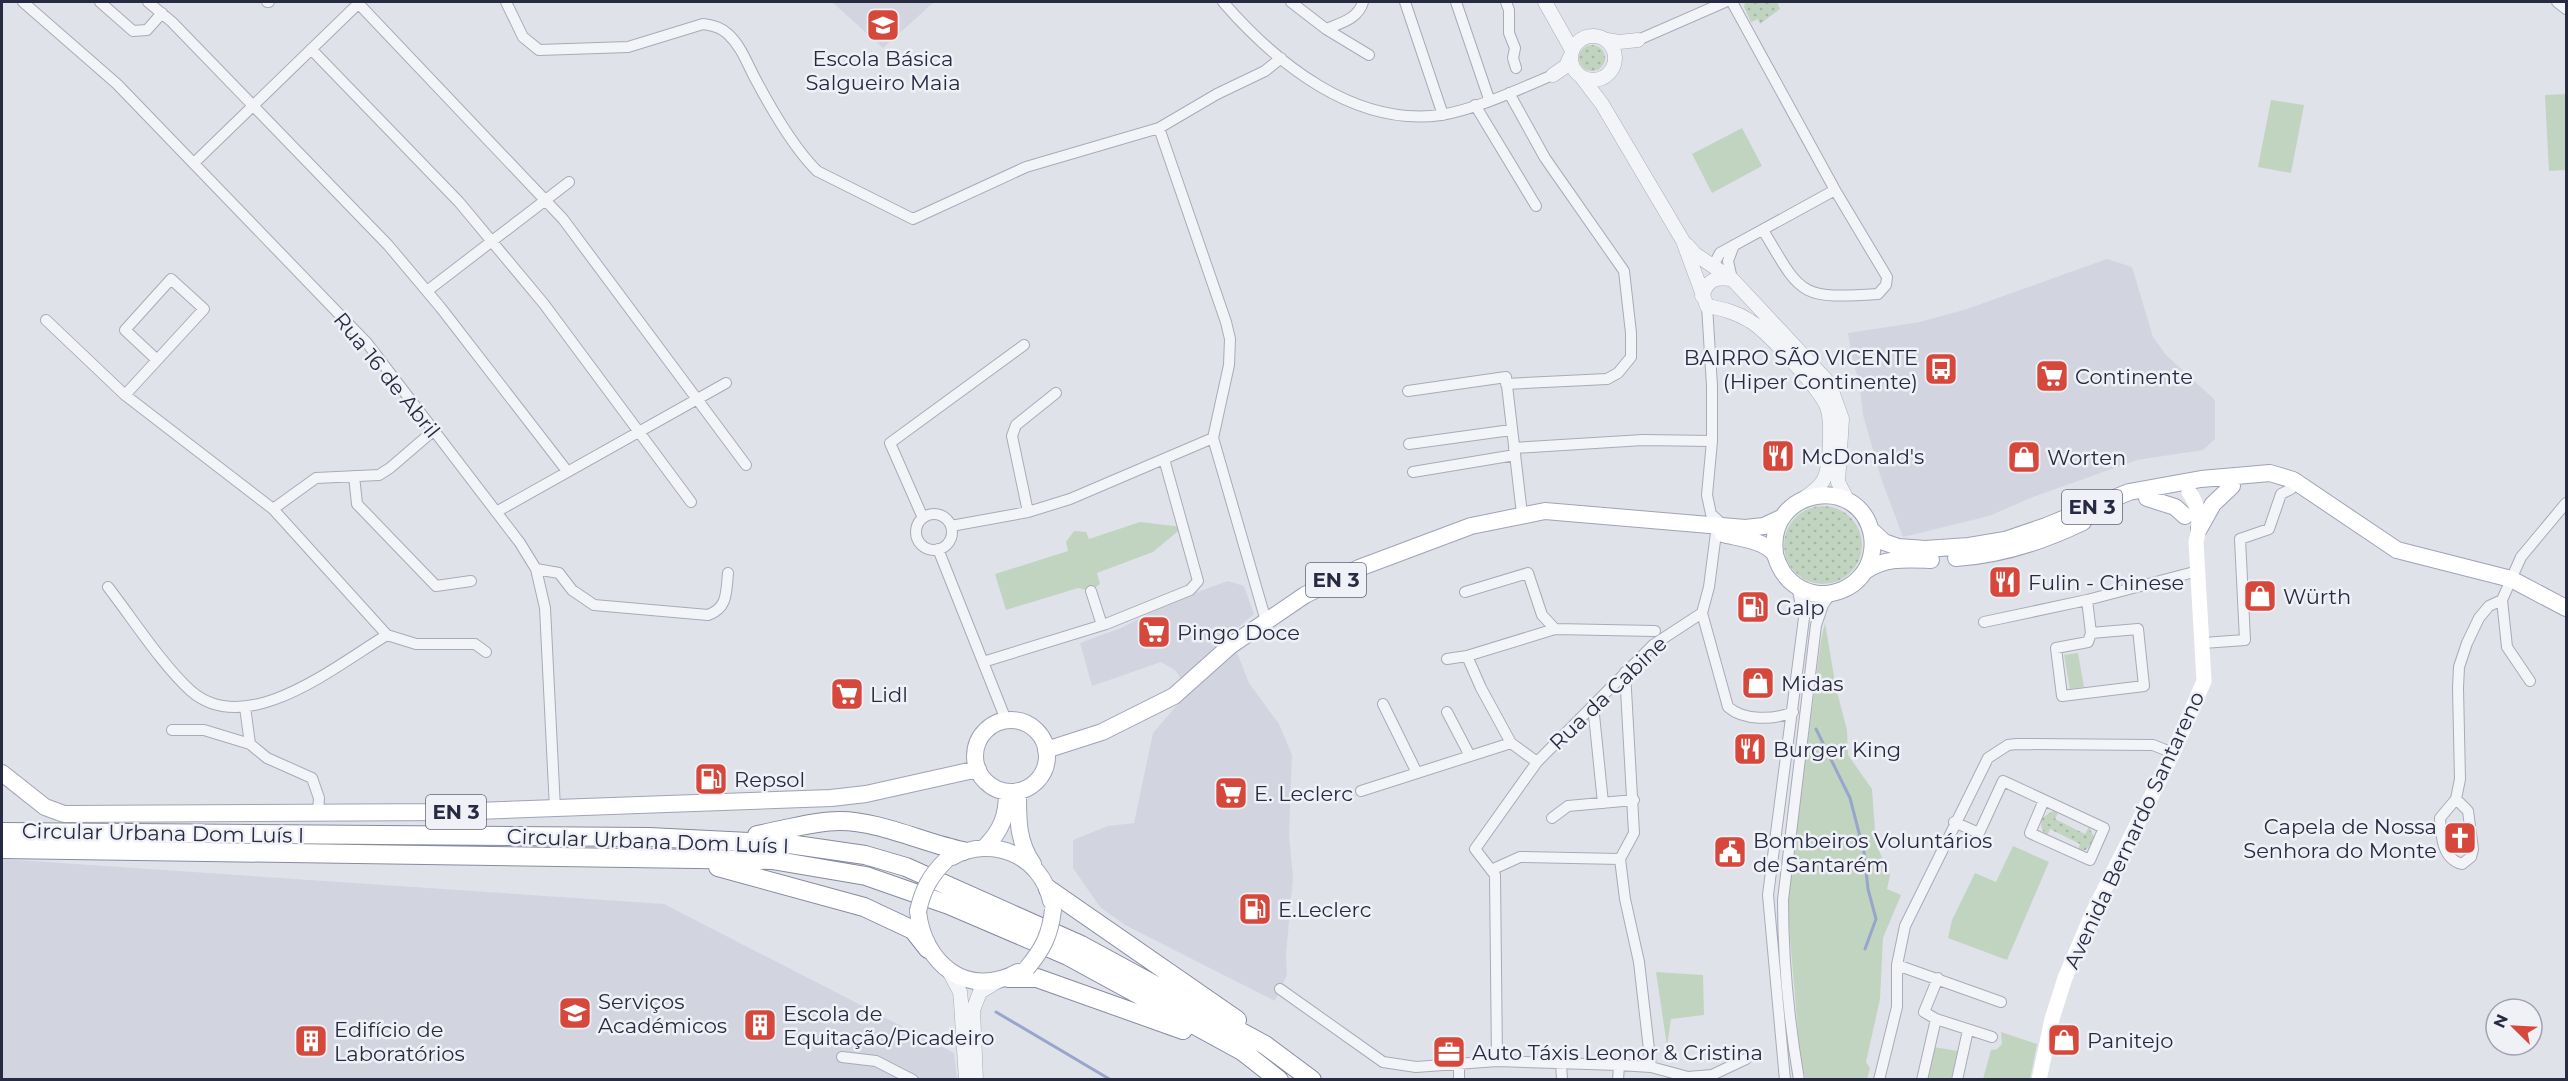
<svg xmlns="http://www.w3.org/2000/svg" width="2568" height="1081" font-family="Montserrat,sans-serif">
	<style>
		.built { fill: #d2d4df }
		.grass { fill: url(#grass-dots) }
		.park { fill: #c1d4c0 }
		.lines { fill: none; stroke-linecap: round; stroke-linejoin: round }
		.stream { stroke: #98a6cc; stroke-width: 3 }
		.minor-casing { stroke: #a8abb8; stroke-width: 12 }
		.tertiary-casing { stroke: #a8abb8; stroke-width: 15 }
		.primary-casing { stroke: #9ea3b6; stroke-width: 18 }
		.trunk-casing { stroke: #868ba2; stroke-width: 20 }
		.minor { stroke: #f3f4f8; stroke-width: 10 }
		.tertiary { stroke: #f3f4f8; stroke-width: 14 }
		.secondary { stroke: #fff; stroke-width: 15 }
		.primary { stroke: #fff; stroke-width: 16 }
		.trunk { stroke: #fff; stroke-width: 18 }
		.primary-bridge-casing { stroke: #9ea3b6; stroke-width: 18; stroke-linecap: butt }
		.primary-bridge { stroke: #fff; stroke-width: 16 }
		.labels { text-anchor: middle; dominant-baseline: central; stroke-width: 5; stroke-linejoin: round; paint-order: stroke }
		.shield { fill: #f0f1f7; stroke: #636678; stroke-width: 1.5 }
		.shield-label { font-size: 20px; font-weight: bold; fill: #272b42 }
		.poi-label { font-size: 21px; fill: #272b42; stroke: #f0f1f7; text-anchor: start }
		.street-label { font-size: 21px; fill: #272b42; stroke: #f0f1f7 }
	</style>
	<defs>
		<pattern id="grass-dots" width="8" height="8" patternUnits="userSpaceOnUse" patternTransform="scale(1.5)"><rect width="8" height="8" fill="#c1d4c0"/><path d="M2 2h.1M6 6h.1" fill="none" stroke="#a6b6a6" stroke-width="1.8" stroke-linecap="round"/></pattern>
	</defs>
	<rect width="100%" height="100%" fill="#e0e2ea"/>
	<!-- built -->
	<path class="built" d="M832 2H934L883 48Z
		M2107 259 2132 267 2153 337 2166 355 2215 400V439L2203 450 2137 460 2033 497 1989 516 1903 537 1881 478 1863 415 1859 381 1853 363 1848 333 1920 322 1967 309Z
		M1228 581 1244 586 1254 614 1226 637 1238 655 1249 683 1279 724 1292 755 1289 835 1293 877 1286 955 1287 975 1275 1001 1125 925 1100 907 1073 868V840L1108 826 1134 823 1153 733 1183 698 1182 681 1175 670 1161 662 1092 686 1080 643 1121 628 1175 600Z
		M2 859 664 904 954 1053 957 1079H2Z"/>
	<!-- grass -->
	<path class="grass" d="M1745 2H1777L1780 9 1760 24 1758 19 1751 22 1744 7Z
		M1579 58a13 13 0 1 1 26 0a13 13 0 1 1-26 0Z
		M1784 545a39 39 0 1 1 78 0a39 39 0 1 1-78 0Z
		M2053 811 2058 813 2055 819 2085 834 2089 827 2095 839 2086 850H2078L2080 844 2050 829 2047 836C2041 830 2040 826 2042 818Z"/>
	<!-- park -->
	<path class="park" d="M2566 94V170L2549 171 2545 95Z
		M2271 100 2304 105 2291 173 2258 167Z
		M1742 128 1762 166 1712 193 1692 154Z
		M1140 522 1183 527 1153 552 1097 573 1100 584 1091 591 1078 588 1006 610 995 574 1068 551 1066 542 1074 531 1086 532 1089 539Z
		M1825 623 1836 688 1847 730 1848 755 1872 789 1876 844 1890 875 1887 889 1901 895 1883 938 1880 999 1866 1062 1870 1068 1867 1079 1806 1080 1800 1057 1787 900 1821 640Z
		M2078 653 2084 687 2070 689 2064 655Z
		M2013 846 2049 862 2007 960 1948 938 1952 920 1975 873 1996 882Z
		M1656 972 1703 975 1704 1015 1671 1019 1667 1046Z
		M2001 1032 2037 1044 2030 1079H1983L1991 1050 1997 1049 2002 1044Z
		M1933 1047 1958 1051 1951 1079 1925 1080Z"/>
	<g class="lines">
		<!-- stream -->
		<path class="stream" d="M1816 729 1850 798 1864 852 1868 889 1876 919 1865 949
			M996 1012 1111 1080"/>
		<!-- minor casing -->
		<g class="minor-casing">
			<path id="minor" d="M23 2 117 84 367 343 520 543 536 569 545 608 555 809
				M100 2 133 31 147 30 162 13
				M148 2 172 22 388 245 441 308 567 471
				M267 2H269
				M506 2 523 37 539 50 628 47 703 24C712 25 721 27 728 34 742 47 748 66 757 82 773 112 793 147 817 171L913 219 1026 167 1159 128 1217 94 1265 71 1281 58
				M1223 2C1276 63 1354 127 1441 115 1477 109 1519 89 1553 75
				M1291 2 1326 29 1369 55
				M1405 2 1443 115
				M1456 2 1489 99
				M1506 2 1509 10V33L1515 48 1513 58 1516 68
				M1732 2 1835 190 1887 277 1886 285 1878 294C1799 299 1802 296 1763 230
				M2557 2 2566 9
				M358 3 563 219 746 465
				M1326 29C1341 23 1358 19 1363 2
				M1638 40 1725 2
				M311 49 459 202 544 304 691 502
				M1475 105 1536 206
				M1159 128 1226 322 1230 339 1229 365 1213 438 1266 621
				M194 163 360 2
				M1713 266 1720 253 1835 190
				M1732 279 1728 261 1734 245
				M427 291 569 182
				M1707 306 1712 386V441L1707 495 1711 514 1723 525
				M46 320 125 395 273 509 387 635 416 644H475L486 652
				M1506 384 1607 379 1618 373 1631 357V333L1624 271 1545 158 1509 93
				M1408 391 1506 377 1522 514
				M125 395 204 309 171 279 125 330 157 360
				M1409 444 1511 430
				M1514 448 1643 440 1712 441
				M1413 472 1515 455
				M354 476 357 504 436 586 471 581
				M273 509 316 478 379 475 390 468 433 431
				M496 512 726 383
				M1028 512 1012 436 1016 425 1056 393
				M916 532a18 18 0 1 1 36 0a18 18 0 1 1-36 0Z
				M923 518 890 443 1024 345
				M951 526 1028 512 1070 499 1213 438
				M938 549 1006 720
				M536 569 559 573 572 590 594 605 708 615C728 608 726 592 728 573
				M108 587C132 618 163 666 191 691 247 740 338 664 387 635
				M1091 591 1102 625
				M1465 592 1528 573 1542 615 1555 629
				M2087 600 2091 633 2088 642 2056 648 2062 696 2144 686 2138 629 2091 633
				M2502 600 2507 647 2530 681
				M1702 613 1728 707C1744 721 1774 720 1793 712
				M1984 622 2087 600 2198 571
				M2203 643 2245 640 2240 539 2269 529 2281 494 2291 489
				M1467 656 1481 688 1511 743 1537 762
				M1447 659 1467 656 1555 629 1655 631
				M983 662 1106 624 1190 590 1198 581 1164 459
				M1625 672 1634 833 1620 859 1625 899 1639 962 1651 1067
				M1383 704 1417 773
				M1593 705 1603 803
				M245 707 250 744 267 758 312 778 319 798 318 812
				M1447 712 1470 756
				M172 730H204L250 744
				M1361 791 1511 743
				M2456 799 2468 811 2473 849 2471 857 2462 864C2442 859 2441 835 2440 818L2456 799 2460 779 2458 688 2459 667 2467 643 2479 618 2489 606 2502 600 2521 557 2566 503
				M2044 800 2104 828 2090 860 2030 833Z
				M1552 818 1568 806 1634 800
				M1954 822 1979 833 2003 781 2044 800
				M1491 870 1520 857 1620 859
				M1897 965 2001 1002
				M1938 978 1924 1012 1936 1019 1992 1037
				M1280 989 1383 1062 1416 1067 1497 1061 1619 1065 1651 1067 1688 1077 1712 1075 1746 1059
				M842 1057 876 1061 913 1080
				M1497 1061 1495 875 1475 849 1537 762 1653 645 1702 613 1709 587 1716 533
				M1561 1063 1562 1080
				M1459 1064V1080
				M1618 1080 1619 1065
				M1785 1080 1768 895 1804 618 1797 587
				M1799 1080C1789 1021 1783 959 1783 900L1816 625 1823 605 1831 593
				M1879 1080 1897 1007V965L1905 926 1988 758 2008 745 2017 744 2153 745 2173 753
				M1922 1080 1936 1019
				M1957 1080 1968 1030"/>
		</g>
		<!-- tertiary casing -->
		<g class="tertiary-casing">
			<path id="tertiary" d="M1545 2 1572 50
				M1571 58a22 22 0 1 1 44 0a22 22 0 1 1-44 0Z
				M1607 40 1619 42 1638 40
				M1553 75 1566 66 1570 57
				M1583 79 1602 104 1683 241 1707 306C1723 309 1736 312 1750 321 1767 331 1820 389 1827 407 1832 421 1831 467 1823 481 1819 488 1810 494 1803 499
				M1687 245 1695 254 1732 279 1829 383 1842 419 1838 482 1848 501
				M1702 296C1708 280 1714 277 1731 279
				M949 971 960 992 961 1002 966 1080
				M976 1080 973 1010 980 992 998 981"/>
		</g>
		<!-- primary casing -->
		<g class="primary-casing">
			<path id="primary" d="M2147 498 2175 507 2185 516
				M2199 529 2213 504 2232 486
				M1871 530 1884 542 1898 547 1925 549 1969 546 2005 540 2046 526 2129 492 2201 479 2270 473 2293 480 2397 550 2511 579 2566 608
				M1723 534C1738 538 1763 540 1774 553 1776 556 1777 561 1779 565 1786 581 1801 592 1818 594 1835 595 1852 588 1862 575 1871 564 1874 549 1872 536 1861 472 1766 488 1775 553
				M1956 558C2002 555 2042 542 2083 522
				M1865 571C1886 557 1906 559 1931 560
				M975 756a36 36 0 1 1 72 0a36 36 0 1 1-72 0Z
				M1046 750 1102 732 1174 696 1230 646 1305 595 1359 568 1471 526 1545 511 1745 528 1764 526 1781 518
				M2 773 45 807 64 814 449 812 831 798 866 794 978 769
				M1018 791C1018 818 1017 841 1033 864
				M985 847C1002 830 1007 815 1007 792
				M952 857C992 835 1041 855 1051 901
				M918 911C923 963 967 1000 1018 972"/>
		</g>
		<!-- trunk casing -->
		<g class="trunk-casing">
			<path id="trunk" d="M2 832 649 837 789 844 865 855 906 867 1081 945 1265 1045 1312 1080
				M757 835C784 830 813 821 840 821 879 821 924 843 963 851
				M2 849 772 860 866 876 949 905 1068 956 1242 1051 1279 1080
				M718 867 864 907 913 930 928 949
				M1048 889 1237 1020
				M1008 978H1037L1183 1030"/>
		</g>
		<!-- minor -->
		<use href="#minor" class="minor"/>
		<!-- tertiary -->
		<use href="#tertiary" class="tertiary"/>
		<!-- secondary -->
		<path class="secondary" d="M2039 1080 2052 1019 2065 978 2093 912 2173 753 2204 681 2196 542C2201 524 2200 507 2189 492"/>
		<!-- primary -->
		<use href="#primary" class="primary"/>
		<!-- trunk -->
		<use href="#trunk" class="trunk"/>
		<!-- primary-bridge casing -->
		<g class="primary-bridge-casing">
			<path id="primary-bridge" d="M918 911C923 889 930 876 946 860
				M1027 968C1043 949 1050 935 1053 910"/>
		</g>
		<!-- primary-bridge -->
		<use href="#primary-bridge" class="primary-bridge"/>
	</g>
	<!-- icons -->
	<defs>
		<g id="school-square" transform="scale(1.725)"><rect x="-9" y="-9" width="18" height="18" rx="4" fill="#d7483c" stroke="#f0f1f7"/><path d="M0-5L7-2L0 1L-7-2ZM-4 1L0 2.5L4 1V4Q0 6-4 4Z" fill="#fff"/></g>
		<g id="bus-square" transform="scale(1.725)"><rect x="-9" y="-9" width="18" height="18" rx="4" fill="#d7483c" stroke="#f0f1f7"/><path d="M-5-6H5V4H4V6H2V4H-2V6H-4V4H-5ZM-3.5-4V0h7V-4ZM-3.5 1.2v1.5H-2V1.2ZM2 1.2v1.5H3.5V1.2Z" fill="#fff"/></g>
		<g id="supermarket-square" transform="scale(1.725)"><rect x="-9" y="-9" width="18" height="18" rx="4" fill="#d7483c" stroke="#f0f1f7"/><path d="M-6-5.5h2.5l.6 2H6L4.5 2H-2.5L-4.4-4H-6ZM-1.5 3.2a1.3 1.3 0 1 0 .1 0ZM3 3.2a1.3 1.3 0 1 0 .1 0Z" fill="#fff"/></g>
		<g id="restaurant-square" transform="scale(1.725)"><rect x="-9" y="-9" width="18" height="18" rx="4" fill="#d7483c" stroke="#f0f1f7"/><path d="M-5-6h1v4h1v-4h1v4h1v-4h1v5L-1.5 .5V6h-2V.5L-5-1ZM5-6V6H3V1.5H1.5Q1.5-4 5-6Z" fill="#fff"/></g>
		<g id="shop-square" transform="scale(1.725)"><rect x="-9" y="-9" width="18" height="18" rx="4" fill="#d7483c" stroke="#f0f1f7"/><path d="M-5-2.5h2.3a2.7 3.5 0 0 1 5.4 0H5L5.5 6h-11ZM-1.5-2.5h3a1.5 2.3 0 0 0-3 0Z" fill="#fff"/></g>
		<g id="fuel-square" transform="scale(1.725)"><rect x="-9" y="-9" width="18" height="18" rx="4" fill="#d7483c" stroke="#f0f1f7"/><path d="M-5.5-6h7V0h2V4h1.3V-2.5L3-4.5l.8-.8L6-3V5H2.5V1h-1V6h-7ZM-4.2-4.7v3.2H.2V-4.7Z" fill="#fff"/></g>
		<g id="church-square" transform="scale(1.725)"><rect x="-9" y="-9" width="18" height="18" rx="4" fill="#d7483c" stroke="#f0f1f7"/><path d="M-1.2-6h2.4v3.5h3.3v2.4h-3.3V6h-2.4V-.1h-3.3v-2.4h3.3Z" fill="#fff"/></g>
		<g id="civic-square" transform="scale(1.725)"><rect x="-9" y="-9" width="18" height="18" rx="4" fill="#d7483c" stroke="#f0f1f7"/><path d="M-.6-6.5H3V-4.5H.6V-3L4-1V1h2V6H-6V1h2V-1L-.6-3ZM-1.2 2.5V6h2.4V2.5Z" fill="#fff"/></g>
		<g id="university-square" transform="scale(1.725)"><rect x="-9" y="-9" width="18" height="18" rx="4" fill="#d7483c" stroke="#f0f1f7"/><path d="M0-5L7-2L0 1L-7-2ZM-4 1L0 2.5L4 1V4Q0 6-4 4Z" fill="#fff"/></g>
		<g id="building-square" transform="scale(1.725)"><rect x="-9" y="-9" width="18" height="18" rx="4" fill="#d7483c" stroke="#f0f1f7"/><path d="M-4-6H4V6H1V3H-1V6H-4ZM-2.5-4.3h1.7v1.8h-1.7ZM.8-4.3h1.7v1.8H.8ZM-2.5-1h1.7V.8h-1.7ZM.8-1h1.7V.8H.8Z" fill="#fff"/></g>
		<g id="office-square" transform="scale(1.725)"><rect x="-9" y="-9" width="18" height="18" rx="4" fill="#d7483c" stroke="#f0f1f7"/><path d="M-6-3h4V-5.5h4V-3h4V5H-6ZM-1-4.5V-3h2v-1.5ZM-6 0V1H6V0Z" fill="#fff"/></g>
	</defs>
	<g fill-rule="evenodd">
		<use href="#school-square" x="883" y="25"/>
		<use href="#bus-square" x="1941" y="369"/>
		<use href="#supermarket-square" x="2052" y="376"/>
		<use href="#restaurant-square" x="1778" y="456"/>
		<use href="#shop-square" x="2024" y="457"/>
		<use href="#restaurant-square" x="2005" y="582"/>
		<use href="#shop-square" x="2260" y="596"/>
		<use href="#fuel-square" x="1753" y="607"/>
		<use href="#supermarket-square" x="1154" y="632"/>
		<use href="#shop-square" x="1758" y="683"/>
		<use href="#supermarket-square" x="847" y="694"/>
		<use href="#restaurant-square" x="1750" y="749"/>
		<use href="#fuel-square" x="711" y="779"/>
		<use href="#supermarket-square" x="1231" y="793"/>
		<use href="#church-square" x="2460" y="838"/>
		<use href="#civic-square" x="1730" y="852"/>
		<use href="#fuel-square" x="1255" y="909"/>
		<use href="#university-square" x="575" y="1013"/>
		<use href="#building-square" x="760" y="1025"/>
		<use href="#shop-square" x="2064" y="1040"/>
		<use href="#building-square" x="311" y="1041"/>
		<use href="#office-square" x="1449" y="1052"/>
	</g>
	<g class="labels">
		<!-- shield labels -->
		<g class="shield">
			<rect x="2062" y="490" width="60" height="34" rx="4.5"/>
			<rect x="1306" y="563" width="60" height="34" rx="4.5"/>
			<rect x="426" y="795" width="60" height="34" rx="4.5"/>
		</g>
		<g class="shield-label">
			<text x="2092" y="507">EN 3</text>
			<text x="1336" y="580">EN 3</text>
			<text x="456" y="812">EN 3</text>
		</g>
		<!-- poi labels -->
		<g class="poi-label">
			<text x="883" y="58" text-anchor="middle">Escola Básica<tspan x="883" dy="24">Salgueiro Maia</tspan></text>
			<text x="1918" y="357" text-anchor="end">BAIRRO SÃO VICENTE<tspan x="1918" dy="24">(Hiper Continente)</tspan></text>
			<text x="2075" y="376">Continente</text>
			<text x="1801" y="456">McDonald's</text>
			<text x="2047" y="457">Worten</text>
			<text x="2028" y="582">Fulin - Chinese</text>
			<text x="2283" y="596">Würth</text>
			<text x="1776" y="607">Galp</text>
			<text x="1177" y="632">Pingo Doce</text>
			<text x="1781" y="683">Midas</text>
			<text x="870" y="694">Lidl</text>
			<text x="1773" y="749">Burger King</text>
			<text x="734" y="779">Repsol</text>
			<text x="1254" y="793">E. Leclerc</text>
			<text x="2437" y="826" text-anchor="end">Capela de Nossa<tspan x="2437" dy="24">Senhora do Monte</tspan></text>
			<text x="1753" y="840">Bombeiros Voluntários<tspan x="1753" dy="24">de Santarém</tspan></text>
			<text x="1278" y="909">E.Leclerc</text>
			<text x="598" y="1001">Serviços<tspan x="598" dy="24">Académicos</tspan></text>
			<text x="783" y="1013">Escola de<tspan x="783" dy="24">Equitação/Picadeiro</tspan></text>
			<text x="334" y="1029">Edifício de<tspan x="334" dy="24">Laboratórios</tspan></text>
			<text x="2087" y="1040">Panitejo</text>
			<text x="1472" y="1052">Auto Táxis Leonor &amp; Cristina</text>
		</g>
		<!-- street labels -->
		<g class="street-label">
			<text transform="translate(387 375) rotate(51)">Rua 16 de Abril</text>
			<text transform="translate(1608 693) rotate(-44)">Rua da Cabine</text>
			<text transform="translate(2134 830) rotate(-65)">Avenida Bernardo Santareno</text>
			<text transform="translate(163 833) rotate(1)">Circular Urbana Dom Luís I</text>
			<text transform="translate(648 841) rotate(2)">Circular Urbana Dom Luís I</text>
		</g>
	</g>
	<!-- border -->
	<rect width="2568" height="1081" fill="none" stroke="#272b42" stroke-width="6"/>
	<!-- north arrow -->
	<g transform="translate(2514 1027) rotate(294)"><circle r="28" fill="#f0f1f7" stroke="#a0a2af" stroke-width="1.5"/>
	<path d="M0-4.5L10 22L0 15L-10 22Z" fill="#d7483c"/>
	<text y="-9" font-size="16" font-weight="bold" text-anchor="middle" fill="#272b42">N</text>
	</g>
</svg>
